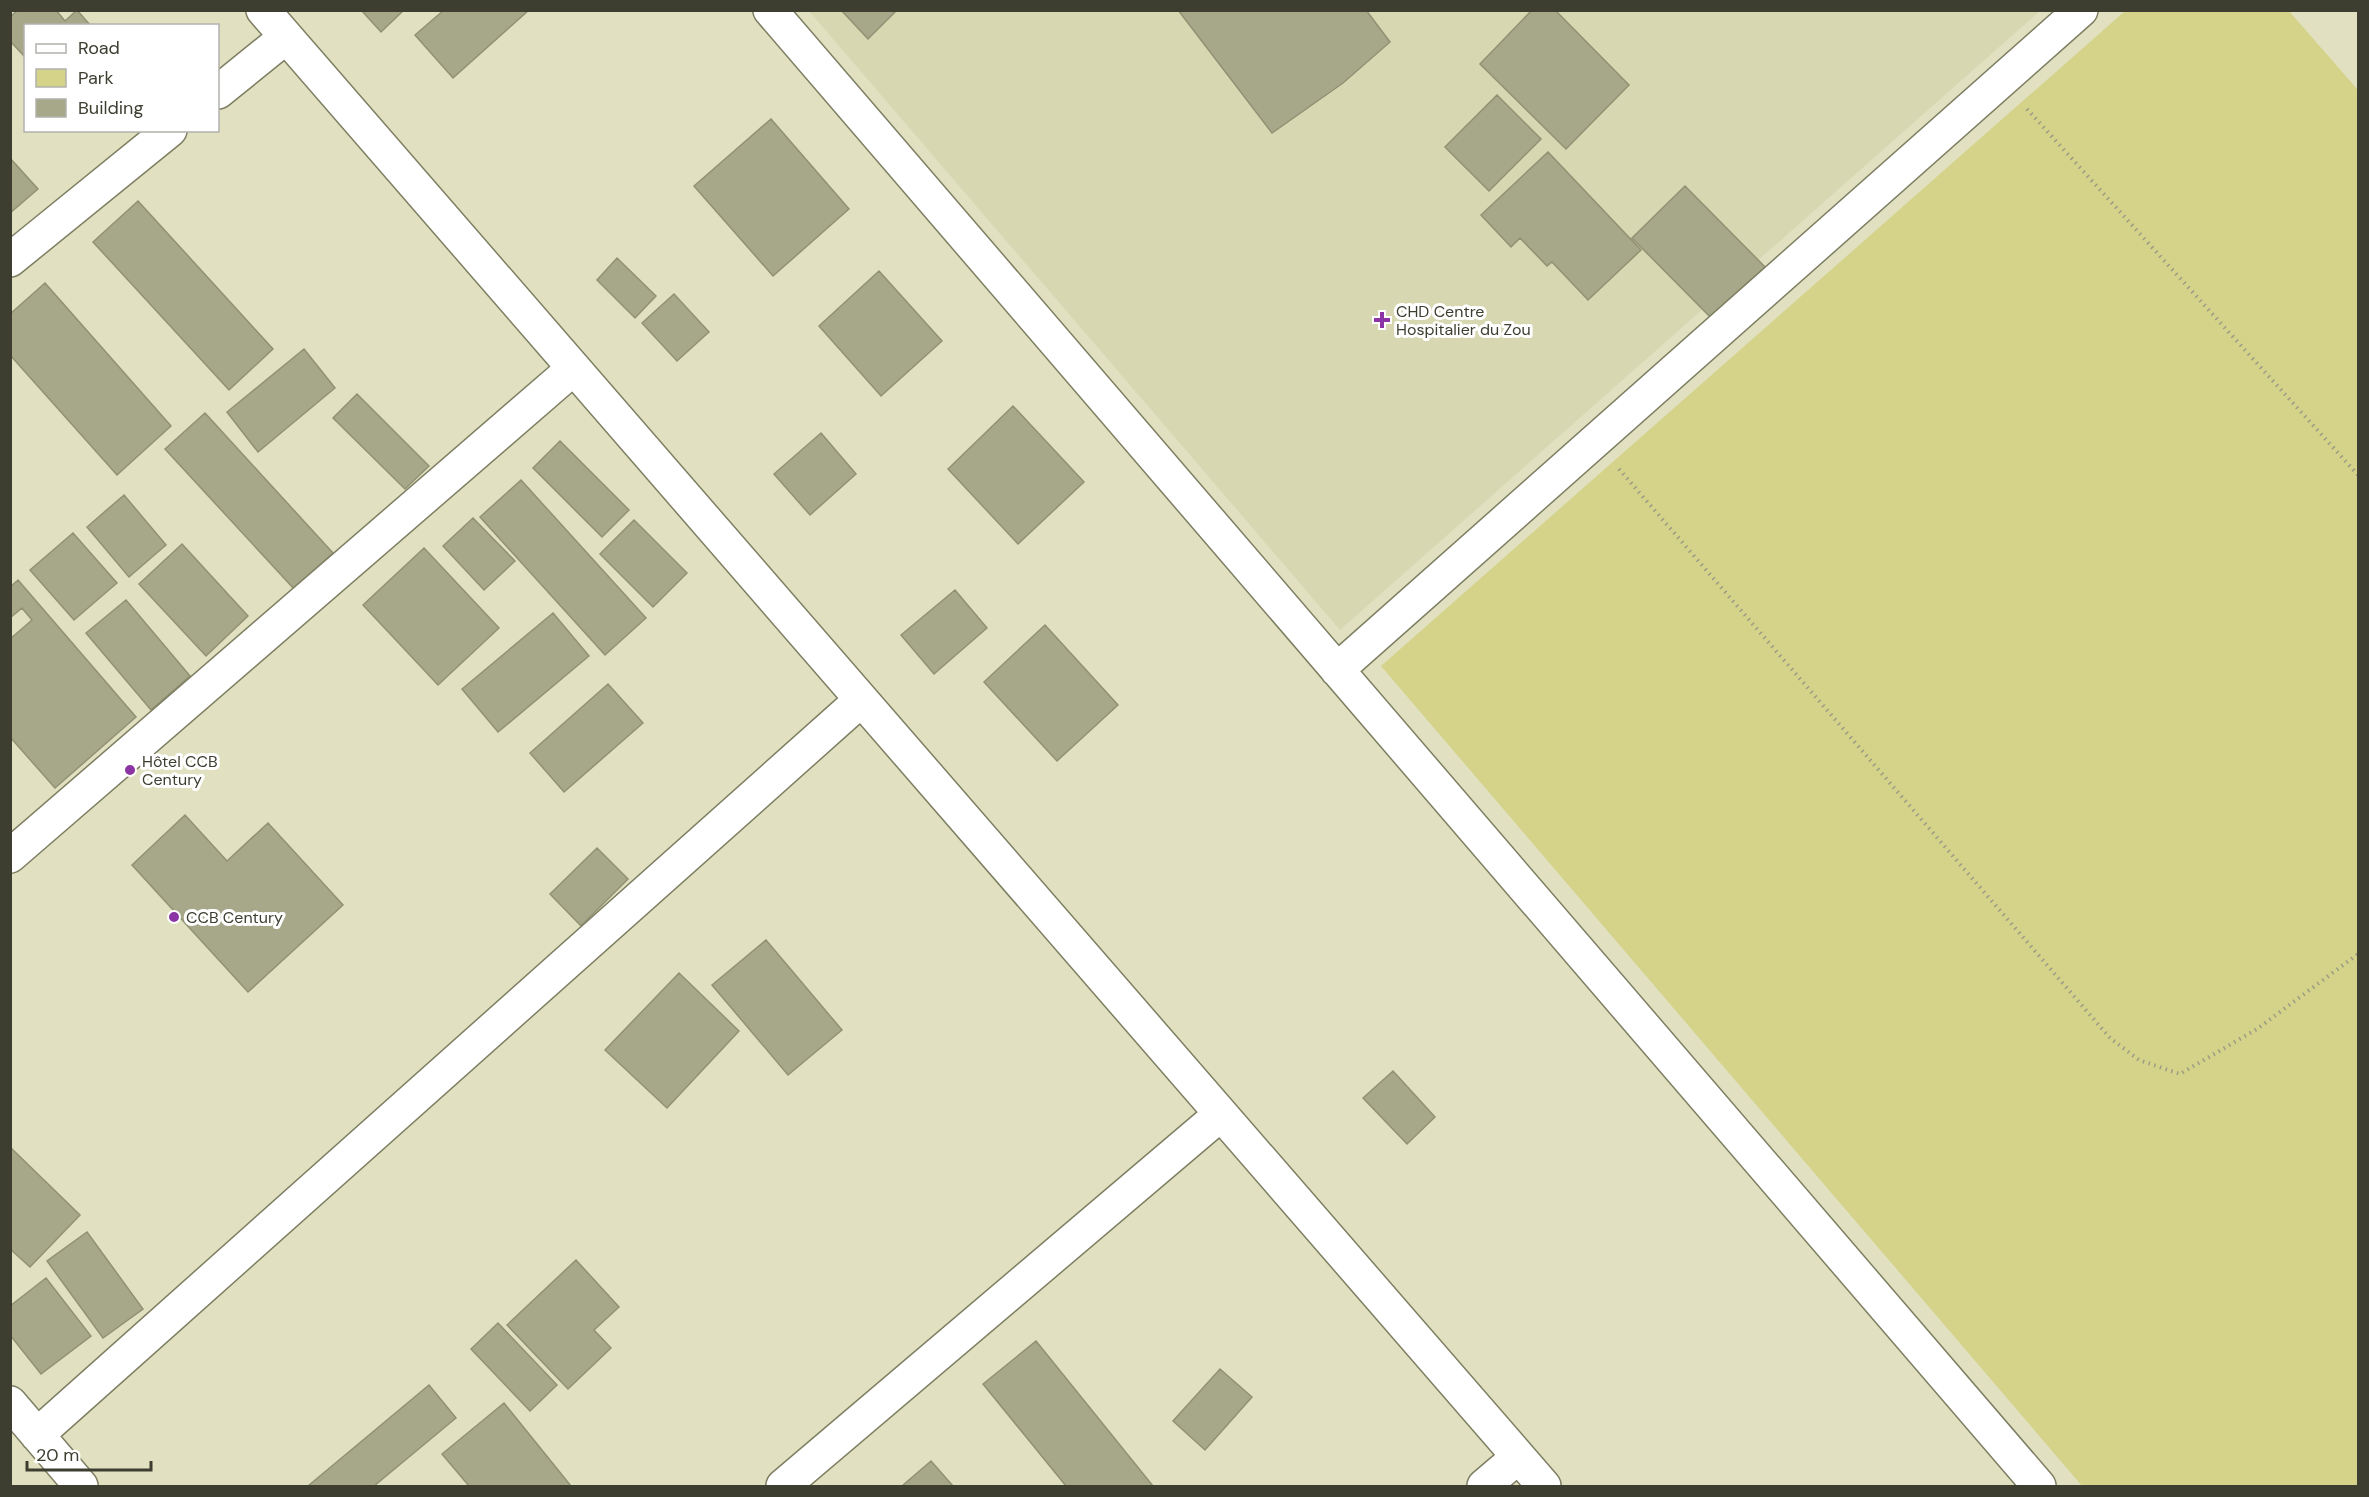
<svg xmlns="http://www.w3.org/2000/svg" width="2369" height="1497" font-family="'DM Sans',sans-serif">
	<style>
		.built { fill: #d7d7b1 }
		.green { fill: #d4d389 }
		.building { fill: #a7a789; stroke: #919174; stroke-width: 1.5 }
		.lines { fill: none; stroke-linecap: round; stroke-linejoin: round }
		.minor-casing { stroke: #7e7e62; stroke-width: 36 }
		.path { stroke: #9c9c85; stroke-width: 4; stroke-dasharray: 1.5 4.5; stroke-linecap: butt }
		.minor { stroke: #fff; stroke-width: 33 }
		.poi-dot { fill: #8a35a3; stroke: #fff; stroke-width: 2 }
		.labels { text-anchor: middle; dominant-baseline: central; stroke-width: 6; stroke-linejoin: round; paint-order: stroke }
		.poi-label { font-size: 16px; fill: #3d3d30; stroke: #fff; text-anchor: start }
	</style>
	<rect width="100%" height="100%" fill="#e1e1c2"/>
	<!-- built -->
	<path class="built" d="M809 11H2040L1340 630Z"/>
	<!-- green -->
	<path class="green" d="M2125 11H2289L2358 90V1486H2082L1381 666Z"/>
	<!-- building -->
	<path class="building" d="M18 10H56L65 21 77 10 91 26H26V58L10 41V17Z
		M361 10H404L381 32Z
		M444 10H529L453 78 415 35Z
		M841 10H897L868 39Z
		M1178 10H1366L1390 42 1343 83 1272 133Z
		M1532 10H1555L1629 85 1566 149 1480 64Z
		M1497 95 1541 139 1489 191 1445 147Z
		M771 119 849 209 773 276 694 186Z
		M1548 152 1641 250 1588 300 1552 262 1547 266 1520 238 1511 247 1481 215Z
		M10 158 38 189 10 213Z
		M1685 186 1772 274 1719 326 1632 238Z
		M138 201 273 349 229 390 93 242Z
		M617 258 656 296 635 318 597 280Z
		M879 271 942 341 881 396 819 326Z
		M45 283 171 426 117 475 10 355V314Z
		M674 294 709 332 677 361 642 323Z
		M304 349 335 388 258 452 227 412Z
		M357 394 429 466 405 489 333 418Z
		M1013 406 1084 482 1018 544 948 469Z
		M205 413 333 553 294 589 165 449Z
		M821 433 856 474 810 515 774 474Z
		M560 441 629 510 602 537 533 468Z
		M521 480 646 618 605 655 480 517Z
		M124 495 166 545 129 577 87 527Z
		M473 518 515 561 484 590 443 546Z
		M634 520 687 573 653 607 600 554Z
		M73 533 117 583 74 620 30 570Z
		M182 544 248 616 206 656 139 584Z
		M424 548 499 628 438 685 363 605Z
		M18 580 136 717 55 788 10 737V639L32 620 22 608 10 618V587Z
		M955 590 987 628 934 674 901 635Z
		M126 600 190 676 151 710 86 633Z
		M553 613 589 656 498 732 462 689Z
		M1045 625 1118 705 1057 761 984 682Z
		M608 684 643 723 564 792 530 753Z
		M185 815 227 861 268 823 343 905 248 992 132 865Z
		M597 848 628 879 581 926 550 894Z
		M766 940 842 1030 788 1075 712 985Z
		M679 973 739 1031 667 1108 605 1050Z
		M1393 1071 1435 1117 1407 1144 1363 1098Z
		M10 1147 80 1215 30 1267 10 1249Z
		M87 1232 143 1309 103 1338 47 1261Z
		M576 1260 619 1307 594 1330 611 1348 568 1389 507 1325Z
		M46 1278 91 1336 41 1374 10 1335V1306Z
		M498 1323 557 1385 530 1411 471 1349Z
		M1036 1341 1153 1486H1066L983 1384Z
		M1220 1369 1252 1397 1205 1450 1173 1421Z
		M429 1385 456 1418 374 1486H308Z
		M504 1403 571 1486H469L442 1454Z
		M931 1461 953 1486H902Z"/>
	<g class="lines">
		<!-- minor casing -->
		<g class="minor-casing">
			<path id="minor" d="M263 10 1544 1486
				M770 10 2039 1486
				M218 92 286 37
				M10 260 170 130
				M1337 670 2081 10
				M10 856 574 368
				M10 1403 81 1486
				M37 1435 861 700
				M783 1486 1221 1114
				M1484 1486 1518 1457"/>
		</g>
		<!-- path -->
		<path class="path" d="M2027 109 2358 475
			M1619 469 2110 1038 2139 1060 2180 1074 2257 1029 2358 954"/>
		<!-- minor -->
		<use href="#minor" class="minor"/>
	</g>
	<!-- markers -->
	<g class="poi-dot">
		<path d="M1379 311h6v6h6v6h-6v6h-6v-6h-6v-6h6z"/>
		<circle cx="130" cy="770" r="6"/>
		<circle cx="174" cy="917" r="6"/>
	</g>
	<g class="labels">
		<!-- poi labels -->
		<g class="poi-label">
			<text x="1396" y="311">CHD Centre<tspan x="1396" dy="18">Hospitalier du Zou</tspan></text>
			<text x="142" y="761">Hôtel CCB<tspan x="142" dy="18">Century</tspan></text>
			<text x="186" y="917">CCB Century</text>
		</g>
	</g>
	<!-- border -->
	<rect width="2369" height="1497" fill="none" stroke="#3d3d30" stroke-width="24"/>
	<!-- legend -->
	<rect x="24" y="24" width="195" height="108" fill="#ffffff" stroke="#b1b1ac" stroke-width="1.5"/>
	<rect x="36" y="44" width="30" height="9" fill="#ffffff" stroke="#b1b1ac" stroke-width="1.5"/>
	<text x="78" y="54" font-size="18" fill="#3d3d30">Road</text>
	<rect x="36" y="69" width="30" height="18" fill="#d4d389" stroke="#b1b1ac" stroke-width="1.5"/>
	<text x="78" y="84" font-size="18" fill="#3d3d30">Park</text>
	<rect x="36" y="99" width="30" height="18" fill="#a7a789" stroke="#b1b1ac" stroke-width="1.5"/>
	<text x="78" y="114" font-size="18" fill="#3d3d30">Building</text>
	<!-- scale -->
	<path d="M27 1461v9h124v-9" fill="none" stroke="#3d3d30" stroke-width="3"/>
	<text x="36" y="1461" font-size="18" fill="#3d3d30" stroke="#ffffff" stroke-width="4.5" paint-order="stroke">20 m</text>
</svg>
